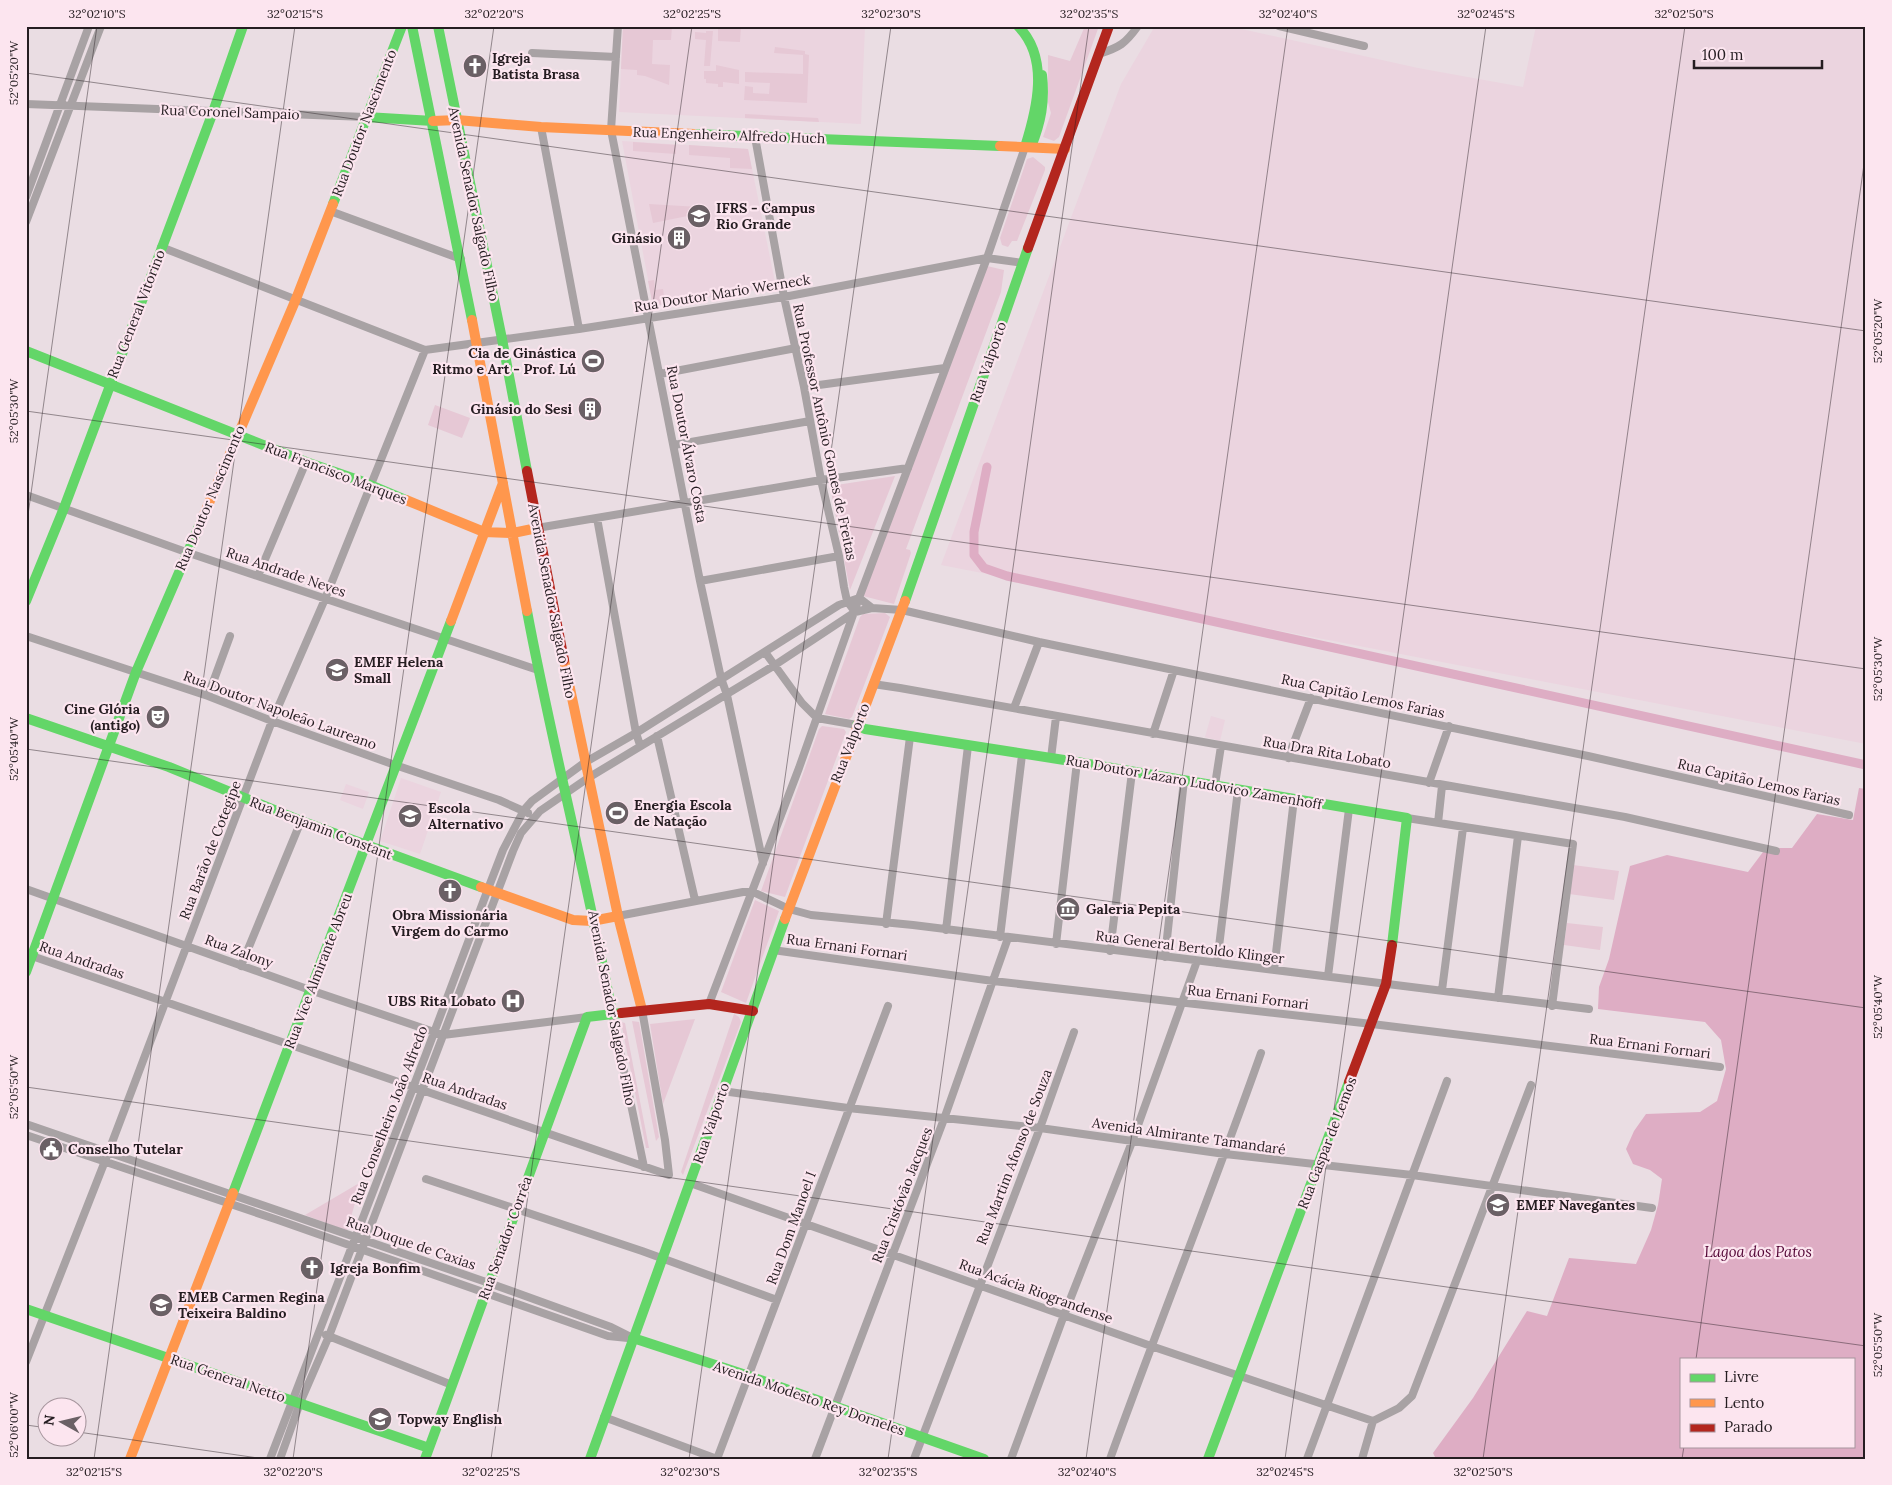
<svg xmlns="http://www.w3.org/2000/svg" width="1892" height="1485" font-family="Lora,serif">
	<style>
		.built { fill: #ebd4df }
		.green { fill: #e6c8d5 }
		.water { fill: #deadc4; fill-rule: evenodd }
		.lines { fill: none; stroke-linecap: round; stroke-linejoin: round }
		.canal { stroke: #deadc4; stroke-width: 9 }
		.street { stroke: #a8a2a4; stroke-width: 8 }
		.fast { stroke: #63d668; stroke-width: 10 }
		.slow { stroke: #ff974d; stroke-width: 10 }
		.jam { stroke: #b3261e; stroke-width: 10 }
		.ticks { fill: none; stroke: #251d21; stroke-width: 1; stroke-opacity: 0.45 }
		.labels { text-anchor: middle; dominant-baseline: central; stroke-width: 4.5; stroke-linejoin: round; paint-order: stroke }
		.poi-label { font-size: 14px; font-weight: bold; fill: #251d21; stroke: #fce5ef; text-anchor: start }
		.street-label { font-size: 14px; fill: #251d21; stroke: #fce5ef }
		.water-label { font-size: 15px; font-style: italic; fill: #530636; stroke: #fce5ef }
		.neatline { fill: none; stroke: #251d21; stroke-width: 2 }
		.ticks-label { font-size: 12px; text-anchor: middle; fill: #251d21 }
	</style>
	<rect width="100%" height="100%" fill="#eadde3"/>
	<!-- built -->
	<path class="built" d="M623 26H865L861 124 619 112Z
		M1155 26H1228L1418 68 1523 87 1536 26H1866V744L941 565 1121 84Z
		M622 141 748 149 776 287 653 306Z
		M1211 716 1225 720 1220 741 1205 737Z
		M401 778 441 792 420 854 380 841Z
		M346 784 369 792 363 809 340 800Z"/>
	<!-- green -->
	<path class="green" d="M623 26H672L671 40H653L652 64 670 65 669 85 645 76 637 75V70L621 69Z
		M718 26H741L740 42 718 41Z
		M1085 26H1099L1059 137 1054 141 1043 137 1051 113 1048 102V55L1070 61Z
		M706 31H713L710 66H704L706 40 695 39V32L706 33Z
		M775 47 805 51V54L809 55 807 103 744 100 745 86 753 87V93L769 94 770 83 745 82V72L803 74V55L774 53Z
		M716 65 739 70V84L723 82V87H718V84L706 83V79H704V71H716Z
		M745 114 818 118 819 122 745 118Z
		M633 142 676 145V154L633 151Z
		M689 145 748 149 752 169 730 168V158L689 155Z
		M1033 157 1045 167V170L1017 241H1012L1008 247 1002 245 1000 238 1027 159Z
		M649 204 699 207V209L706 210 707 212 653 223Z
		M987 266 1004 270 1001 292 906 549 910 550 911 553 894 604 863 596Z
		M654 280 655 290 663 289 665 304 653 306 648 281Z
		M435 405 470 418 462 438 428 425Z
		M895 476 850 590 830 486Z
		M885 613 890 617 852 717 849 719 825 714 860 617 863 614Z
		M822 726 844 729 846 732 785 897 761 891 819 729Z
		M1573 865 1619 871 1614 900 1569 894Z
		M755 900 779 911 746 1003 721 992Z
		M1567 923 1603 927 1600 950 1564 945Z
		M734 1014 739 1017 741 1022 683 1175 681 1172 682 1169Z
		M695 1019 663 1104 650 1024Z
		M632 1021 639 1022 659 1137 656 1141Z
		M621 1022 625 1023 649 1148H646Z
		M361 1182 347 1231 305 1215Z"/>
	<!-- water -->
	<path class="water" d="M1859 788 1866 789V1459H1436L1433 1453 1473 1398 1527 1311 1547 1316 1569 1258 1636 1264 1651 1230 1658 1205 1662 1179 1650 1170 1633 1164 1626 1149 1634 1131 1646 1114 1700 1112 1717 1101 1726 1069 1721 1040 1705 1022 1598 1009 1599 987 1609 959 1630 866 1667 855 1748 872 1766 848H1792L1817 814 1853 820ZM1681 1359H1853V1446H1681Z"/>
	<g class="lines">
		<!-- canal -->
		<path class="canal" d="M987 467 974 532V555L984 568 1007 576 1866 765"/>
		<!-- street -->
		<path class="street" d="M618 26 611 130 700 581 721 678 727 695 763 863
			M1279 26 1364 46
			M532 53 616 57
			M1099 54C1120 47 1125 44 1138 26
			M26 104 366 117
			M541 127 579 329
			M755 137 784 297 804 387 821 480 839 556 844 587 847 601 855 612
			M26 197 89 26
			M330 211 461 259
			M26 222 101 26
			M161 247 425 350 579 329 784 297 987 258 1023 263
			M660 374 796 348
			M804 387 945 368
			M674 445 810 421
			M26 495 186 552 538 670
			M597 518 636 733 640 745
			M537 528 821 480 908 468
			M258 576 306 462
			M700 581 839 556
			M26 636 208 696 272 721 395 765 499 800 528 813
			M765 652 802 703 817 718 857 725
			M873 684 900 688 1625 817 1776 851
			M208 696 230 636
			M1014 708 1039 642
			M1153 734 1174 670
			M657 736 695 900
			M1051 758 1056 717
			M1288 758 1311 698
			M1429 783 1449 726
			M1215 785 1221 746
			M1407 818 1573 844 1552 1006
			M1438 823 1442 786
			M26 889 310 990 443 1035 587 1017
			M618 916 743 892H753L789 909 811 915 913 925 1589 1009
			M886 924 910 737
			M946 930 968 746
			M1000 937 1022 755
			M1056 944 1077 762
			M773 950 993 981 1372 1024 1720 1067
			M1110 951 1132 772
			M26 954 669 1175 665 1140 642 1010
			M1165 957 1184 780
			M1217 963 1238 790
			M241 966 301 821
			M1274 970 1294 799
			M1328 976 1349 809
			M1442 990 1463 828
			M1498 998 1518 836
			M709 1004 799 768 859 598 987 258 1025 147
			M612 1013 644 1167
			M722 1091 848 1108 1040 1128 1225 1154 1412 1175 1652 1208
			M26 1124 489 1283 611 1327 633 1338
			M26 1135 278 1220 608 1336 628 1338
			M426 1179 642 1251 777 1300
			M690 1183 1151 1346 1373 1421
			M326 1335 452 1385
			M26 1362 105 1161 272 721 325 599 425 350
			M604 1417 717 1459
			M1373 1421 1399 1408 1412 1396 1531 1085
			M270 1459 426 1054 488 889 503 850 524 810 532 801 584 763 636 733 839 605 859 598 872 608
			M280 1459 300 1403 329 1336 513 851 521 833 540 811 588 778 775 665 855 612 872 608 902 610 1039 642 1588 756 1849 815
			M717 1459 888 1006
			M815 1459 944 1119 1008 938
			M914 1459 1040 1128 1074 1032
			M1011 1459 1064 1315 1132 1142 1197 961
			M1110 1459C1159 1323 1213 1189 1261 1053
			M1307 1459 1447 1081
			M1362 1459 1373 1421"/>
		<!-- fast -->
		<path class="fast" d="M412 26 472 320
			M438 26 502 339 527 471
			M1018 26C1050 58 1037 109 1025 147
			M366 117 433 121
			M694 134 1000 146
			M1031 147C1041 122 1045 102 1042 75
			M333 204 402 26
			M26 351 306 462 361 481 406 500
			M26 601 64 508 213 112 243 26
			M905 601 1028 248
			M527 611C552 745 587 878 612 1013
			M26 718 169 767 301 821 481 887
			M857 725 865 729 1077 762 1407 818 1392 945
			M26 972 136 672 203 517
			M233 1193 451 621
			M26 1309 429 1448
			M633 1338 749 1376 984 1459
			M425 1459 587 1017 621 1013
			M590 1459 785 919
			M1208 1459 1349 1082"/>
		<!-- slow -->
		<path class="slow" d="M433 121 457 120 541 127 694 134
			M1000 146 1065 149
			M472 320 527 611
			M406 500 484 532 513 533 537 528
			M203 517 296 299 333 204
			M451 621 503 483
			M564 660 618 916 642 1010
			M481 887 573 920 592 921 618 916
			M785 919 905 601
			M130 1459 233 1193"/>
		<!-- jam -->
		<path class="jam" d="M1028 248 1109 26
			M527 471 564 660
			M621 1013 709 1004 753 1011
			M1349 1082 1386 984 1392 945"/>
	</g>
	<!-- ticks -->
	<path class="ticks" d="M26 73 1866 331M26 411 1866 669M26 529 97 26M26 749 1866 1008M26 1087 1866 1346M1696 1359 1866 150M26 1425 48 1428M78 1432 265 1459M94 1459 295 26M293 1459 494 26M491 1459 692 26M689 1459 891 26M888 1459 1089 26M1086 1459 1288 26M1285 1459 1486 26M1483 1459 1685 26M1682 1459 1684 1446"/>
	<!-- icons -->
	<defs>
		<g id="church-disc" transform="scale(1.25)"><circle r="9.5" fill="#6a6065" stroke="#fce5ef"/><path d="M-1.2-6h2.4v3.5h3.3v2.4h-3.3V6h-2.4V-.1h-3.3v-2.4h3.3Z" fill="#fff"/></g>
		<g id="university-disc" transform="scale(1.25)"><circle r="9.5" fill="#6a6065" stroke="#fce5ef"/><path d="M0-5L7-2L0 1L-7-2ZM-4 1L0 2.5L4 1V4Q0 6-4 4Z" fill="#fff"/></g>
		<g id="building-disc" transform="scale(1.25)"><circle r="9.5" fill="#6a6065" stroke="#fce5ef"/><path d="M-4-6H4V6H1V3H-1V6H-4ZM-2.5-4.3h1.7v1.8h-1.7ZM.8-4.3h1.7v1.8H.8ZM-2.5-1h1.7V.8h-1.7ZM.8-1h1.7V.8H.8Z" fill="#fff"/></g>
		<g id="stadium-disc" transform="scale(1.25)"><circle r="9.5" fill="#6a6065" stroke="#fce5ef"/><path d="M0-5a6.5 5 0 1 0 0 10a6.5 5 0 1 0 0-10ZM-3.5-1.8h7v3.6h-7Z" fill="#fff"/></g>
		<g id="theatre-disc" transform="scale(1.25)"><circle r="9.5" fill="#6a6065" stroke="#fce5ef"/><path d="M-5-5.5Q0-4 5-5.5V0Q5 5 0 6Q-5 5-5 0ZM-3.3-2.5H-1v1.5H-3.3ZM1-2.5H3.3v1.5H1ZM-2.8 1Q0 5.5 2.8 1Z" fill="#fff"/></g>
		<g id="school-disc" transform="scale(1.25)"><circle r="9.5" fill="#6a6065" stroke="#fce5ef"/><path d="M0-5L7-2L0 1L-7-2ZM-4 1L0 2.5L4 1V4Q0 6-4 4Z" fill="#fff"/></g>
		<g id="museum-disc" transform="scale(1.25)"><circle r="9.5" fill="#6a6065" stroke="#fce5ef"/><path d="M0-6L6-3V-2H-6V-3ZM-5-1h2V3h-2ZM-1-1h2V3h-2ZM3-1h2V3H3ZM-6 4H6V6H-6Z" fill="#fff"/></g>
		<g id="hospital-disc" transform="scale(1.25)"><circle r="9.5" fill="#6a6065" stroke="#fce5ef"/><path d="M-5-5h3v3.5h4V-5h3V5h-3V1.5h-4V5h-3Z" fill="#fff"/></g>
		<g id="civic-disc" transform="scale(1.25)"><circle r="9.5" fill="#6a6065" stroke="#fce5ef"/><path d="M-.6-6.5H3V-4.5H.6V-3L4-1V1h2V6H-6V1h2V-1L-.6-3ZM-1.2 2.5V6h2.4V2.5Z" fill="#fff"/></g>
	</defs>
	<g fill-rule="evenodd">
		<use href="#church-disc" x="475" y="66"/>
		<use href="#university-disc" x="699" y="216"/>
		<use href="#building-disc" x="679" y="238"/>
		<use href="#stadium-disc" x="593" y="361"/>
		<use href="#building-disc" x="590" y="409"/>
		<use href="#university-disc" x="337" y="670"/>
		<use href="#theatre-disc" x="158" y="717"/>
		<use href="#stadium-disc" x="617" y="813"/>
		<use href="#school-disc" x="410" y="816"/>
		<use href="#church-disc" x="450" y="891"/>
		<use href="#museum-disc" x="1068" y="909"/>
		<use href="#hospital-disc" x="513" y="1001"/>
		<use href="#civic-disc" x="51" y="1149"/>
		<use href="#university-disc" x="1498" y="1205"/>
		<use href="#church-disc" x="312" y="1268"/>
		<use href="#university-disc" x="161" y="1305"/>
		<use href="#university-disc" x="380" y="1419"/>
	</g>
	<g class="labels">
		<!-- poi labels -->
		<g class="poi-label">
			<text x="492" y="58">Igreja<tspan x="492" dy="16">Batista Brasa</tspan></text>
			<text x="716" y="208">IFRS - Campus<tspan x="716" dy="16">Rio Grande</tspan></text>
			<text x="662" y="238" text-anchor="end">Ginásio</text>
			<text x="576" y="353" text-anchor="end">Cia de Ginástica<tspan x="576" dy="16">Ritmo e Art - Prof. Lú</tspan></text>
			<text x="572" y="409" text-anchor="end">Ginásio do Sesi</text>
			<text x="354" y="662">EMEF Helena<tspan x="354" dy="16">Small</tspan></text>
			<text x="140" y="709" text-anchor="end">Cine Glória<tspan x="140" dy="16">(antigo)</tspan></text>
			<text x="634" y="805">Energia Escola<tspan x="634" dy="16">de Natação</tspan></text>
			<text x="428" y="808">Escola<tspan x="428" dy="16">Alternativo</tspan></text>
			<text x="1086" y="909">Galeria Pepita</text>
			<text x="450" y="915" text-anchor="middle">Obra Missionária<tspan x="450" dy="16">Virgem do Carmo</tspan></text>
			<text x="496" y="1001" text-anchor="end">UBS Rita Lobato</text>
			<text x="68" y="1149">Conselho Tutelar</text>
			<text x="1516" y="1205">EMEF Navegantes</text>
			<text x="330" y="1268">Igreja Bonfim</text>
			<text x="178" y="1297">EMEB Carmen Regina<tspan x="178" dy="16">Teixeira Baldino</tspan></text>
			<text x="398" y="1419">Topway English</text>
		</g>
		<!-- street labels -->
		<g class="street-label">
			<text transform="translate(230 112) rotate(2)">Rua Coronel Sampaio</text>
			<text transform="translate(364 123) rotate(-69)">Rua Doutor Nascimento</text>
			<text transform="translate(729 135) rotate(2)">Rua Engenheiro Alfredo Huch</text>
			<text transform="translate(474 204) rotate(78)">Avenida Senador Salgado Filho</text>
			<text transform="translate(722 293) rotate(-9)">Rua Doutor Mario Werneck</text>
			<text transform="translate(136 314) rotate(-69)">Rua General Vitorino</text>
			<text transform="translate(988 362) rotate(-71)">Rua Valporto</text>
			<text transform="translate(825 432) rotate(78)">Rua Professor Antônio Gomes de Freitas</text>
			<text transform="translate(687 444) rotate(79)">Rua Doutor Álvaro Costa</text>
			<text transform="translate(336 473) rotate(21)">Rua Francisco Marques</text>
			<text transform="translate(210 498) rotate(-67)">Rua Doutor Nascimento</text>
			<text transform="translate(286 572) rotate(19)">Rua Andrade Neves</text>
			<text transform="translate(552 601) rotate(79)">Avenida Senador Salgado Filho</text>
			<text transform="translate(1363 696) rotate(12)">Rua Capitão Lemos Farias</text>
			<text transform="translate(280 710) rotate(20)">Rua Doutor Napoleão Laureano</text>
			<text transform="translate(850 743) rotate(-69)">Rua Valporto</text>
			<text transform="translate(1327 752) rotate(10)">Rua Dra Rita Lobato</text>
			<text transform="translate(1194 782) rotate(10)">Rua Doutor Lázaro Ludovico Zamenhoff</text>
			<text transform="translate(1759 782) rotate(13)">Rua Capitão Lemos Farias</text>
			<text transform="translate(321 828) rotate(21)">Rua Benjamin Constant</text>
			<text transform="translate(210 850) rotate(-69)">Rua Barão de Cotegipe</text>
			<text transform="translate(847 947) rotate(8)">Rua Ernani Fornari</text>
			<text transform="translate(1190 947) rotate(7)">Rua General Bertoldo Klinger</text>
			<text transform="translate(239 951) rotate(20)">Rua Zalony</text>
			<text transform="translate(82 960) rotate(19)">Rua Andradas</text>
			<text transform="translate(318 971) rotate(-69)">Rua Vice Almirante Abreu</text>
			<text transform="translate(1248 997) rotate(7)">Rua Ernani Fornari</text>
			<text transform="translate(612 1008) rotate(79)">Avenida Senador Salgado Filho</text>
			<text transform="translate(1650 1046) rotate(7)">Rua Ernani Fornari</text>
			<text transform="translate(465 1091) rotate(19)">Rua Andradas</text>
			<text transform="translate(389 1115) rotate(-69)">Rua Conselheiro João Alfredo</text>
			<text transform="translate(711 1123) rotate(-71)">Rua Valporto</text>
			<text transform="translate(1189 1136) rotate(8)">Avenida Almirante Tamandaré</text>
			<text transform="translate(1327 1143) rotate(-69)">Rua Gaspar de Lemos</text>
			<text transform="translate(1014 1157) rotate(-69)">Rua Martim Afonso de Souza</text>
			<text transform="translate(902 1195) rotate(-69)">Rua Cristóvão Jacques</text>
			<text transform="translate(791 1228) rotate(-70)">Rua Dom Manoel I</text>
			<text transform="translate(505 1238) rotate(-70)">Rua Senador Corrêa</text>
			<text transform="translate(411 1243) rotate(19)">Rua Duque de Caxias</text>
			<text transform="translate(1036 1291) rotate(20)">Rua Acácia Riograndense</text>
			<text transform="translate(228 1378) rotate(19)">Rua General Netto</text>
			<text transform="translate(809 1398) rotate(19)">Avenida Modesto Rey Dorneles</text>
		</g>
		<!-- water labels -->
		<g class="water-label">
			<text x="1758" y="1251">Lagoa dos Patos</text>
		</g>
	</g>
	<!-- border -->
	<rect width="1892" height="1485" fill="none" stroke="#fce5ef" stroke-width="55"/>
	<!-- legend -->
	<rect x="1680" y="1358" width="175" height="90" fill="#fce5ef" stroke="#a6959d"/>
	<rect x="1690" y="1374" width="25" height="8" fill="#63d668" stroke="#a6959d"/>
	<text x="1724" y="1382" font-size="15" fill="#251d21">Livre</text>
	<rect x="1690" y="1399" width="25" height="8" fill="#ff974d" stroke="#a6959d"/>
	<text x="1724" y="1408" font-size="15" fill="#251d21">Lento</text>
	<rect x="1690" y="1424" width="25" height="8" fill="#b3261e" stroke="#a6959d"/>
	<text x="1724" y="1432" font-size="15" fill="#251d21">Parado</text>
	<!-- north arrow -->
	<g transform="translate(62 1422) rotate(278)"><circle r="24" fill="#fce5ef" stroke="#a6959d"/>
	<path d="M0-4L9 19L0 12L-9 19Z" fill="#6a6065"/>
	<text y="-8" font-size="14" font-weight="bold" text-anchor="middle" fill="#251d21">N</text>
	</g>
	<!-- scale -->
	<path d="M1694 60v8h128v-8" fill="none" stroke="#251d21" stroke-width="2.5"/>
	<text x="1702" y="60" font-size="15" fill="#251d21" stroke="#fce5ef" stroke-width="4" paint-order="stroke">100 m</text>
	<rect x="28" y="28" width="1836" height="1430" class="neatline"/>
	<g class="ticks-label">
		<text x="97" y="18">32°02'10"S</text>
		<text x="295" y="18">32°02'15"S</text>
		<text x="494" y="18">32°02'20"S</text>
		<text x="692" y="18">32°02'25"S</text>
		<text x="891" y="18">32°02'30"S</text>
		<text x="1089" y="18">32°02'35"S</text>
		<text x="1288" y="18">32°02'40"S</text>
		<text x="1486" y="18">32°02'45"S</text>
		<text x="1684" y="18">32°02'50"S</text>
		<text transform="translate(14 73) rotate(-90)" y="4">52°05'20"W</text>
		<text transform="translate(1878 331) rotate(-90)" y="4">52°05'20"W</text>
		<text transform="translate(14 411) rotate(-90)" y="4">52°05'30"W</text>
		<text transform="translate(1878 669) rotate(-90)" y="4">52°05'30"W</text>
		<text transform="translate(14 749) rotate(-90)" y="4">52°05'40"W</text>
		<text transform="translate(1878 1007) rotate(-90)" y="4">52°05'40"W</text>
		<text transform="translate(14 1087) rotate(-90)" y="4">52°05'50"W</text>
		<text transform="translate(1878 1345) rotate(-90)" y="4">52°05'50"W</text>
		<text transform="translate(14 1425) rotate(-90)" y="4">52°06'00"W</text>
		<text x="94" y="1476">32°02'15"S</text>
		<text x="293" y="1476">32°02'20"S</text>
		<text x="491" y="1476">32°02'25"S</text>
		<text x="690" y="1476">32°02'30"S</text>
		<text x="888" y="1476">32°02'35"S</text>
		<text x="1087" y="1476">32°02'40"S</text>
		<text x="1285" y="1476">32°02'45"S</text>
		<text x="1483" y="1476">32°02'50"S</text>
	</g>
</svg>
